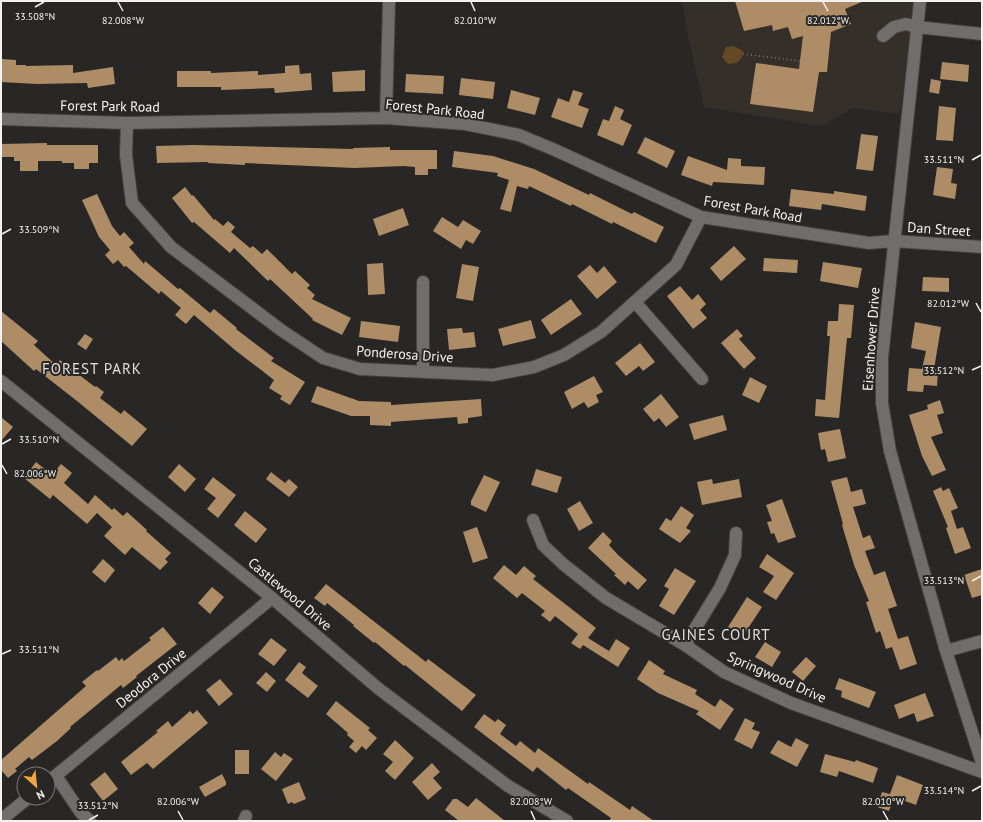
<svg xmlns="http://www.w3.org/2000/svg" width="983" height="822" font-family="'PT Sans',sans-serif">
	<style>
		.built { fill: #342f28 }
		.green { fill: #644927 }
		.building { fill: #ae8d66 }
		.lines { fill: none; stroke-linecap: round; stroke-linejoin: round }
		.minor-casing { stroke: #434240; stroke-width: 14 }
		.path { stroke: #6d6b69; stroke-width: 2; stroke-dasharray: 1 3; stroke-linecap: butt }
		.minor { stroke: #706e6c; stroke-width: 12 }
		.ticks { fill: none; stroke: #f4f2f1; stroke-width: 1.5 }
		.labels { text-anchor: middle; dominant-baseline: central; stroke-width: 4; stroke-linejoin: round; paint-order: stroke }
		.street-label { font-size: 14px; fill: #f4f2f1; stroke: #292725 }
		.neighbourhood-label { font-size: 15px; letter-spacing: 1px; fill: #e1dfdc; stroke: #292725 }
		.ticks-label { font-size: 10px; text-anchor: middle; fill: #f4f2f1; stroke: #292725; stroke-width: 4; stroke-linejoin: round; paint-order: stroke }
	</style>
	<rect width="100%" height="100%" fill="#292725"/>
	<!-- built -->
	<path class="built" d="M682 1H914L900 114 852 108 822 126 704 107 689 41Z"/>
	<!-- green -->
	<path class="green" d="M734 46 743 51 742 57 737 63 728 64 722 57 726 47Z"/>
	<!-- building -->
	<path class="building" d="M735 1H864L845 9 851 24 831 32 827 72H819L813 112 750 104 756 63 799 69 803 36 792 39 788 27 773 31 772 25 744 31Z
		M1 59 16 60V65H26V66L73 65V73L113 67 115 84 88 88 87 83 37 84 1 82Z
		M942 62 969 65 968 82 940 79Z
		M299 65 300 74 311 73 312 90 275 93 274 88 221 90V87H177V71H211V73L258 71V75L285 73V66Z
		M365 70V91L333 92 332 72Z
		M406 74 444 76 443 94 405 92Z
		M461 78 495 82 493 99 459 95Z
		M931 79 941 81 939 94 929 92Z
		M511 90 540 98 535 115 507 108Z
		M573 90 583 93 578 105 589 109 582 128 551 117 558 98 569 102Z
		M615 106 624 110 620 119 632 125 623 146 597 135 603 119 609 121Z
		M939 106 956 108 953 141 936 140Z
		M861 134 878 136 873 171 856 169Z
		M645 137 675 151 667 168 637 153Z
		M47 143V145H98V163H89V169H74V163H62V161H38V171H20V161H14V157H1V144Z
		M194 145 353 149V148L390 147V150H437V169H428V175H415V167L404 166 354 168 245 163V165L208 163V162L157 163 156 146Z
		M454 151 493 156 534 169 589 195 590 193 632 214 634 212 664 227 656 243 613 222 612 224 572 204 571 206 529 186 528 189 517 186 511 212 500 209 509 180 497 176 498 173 452 167Z
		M688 156 727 170 728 158 741 159V166L765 167 764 185 713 182 712 186 681 175Z
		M937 167 953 169 951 183 957 184 955 199 933 195Z
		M185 187 192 196 193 195 214 220 215 219 223 226 228 221 235 227 231 232 250 248 253 246 262 254 267 249 292 274 295 271 310 285 307 288 315 295 312 299 351 318 342 335 312 320 313 319 270 279 268 281 234 248 230 253 194 222 192 223 172 198Z
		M791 189 834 194V191L867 196 865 211 822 204 821 210 789 206Z
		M97 194 112 226 120 236 124 232 134 243 129 247 144 264 145 261 178 289 180 288 210 313 214 309 237 328 236 329 274 358 271 361 305 382 290 405 280 399 282 396 269 388 274 380 235 350 194 315 186 324 175 315 181 308 161 291 159 294 126 266 124 267 118 260 113 264 105 255 110 250 99 237 82 200Z
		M403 208 409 225 379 236 373 219Z
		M442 217 458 227 463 220 481 231 473 244 466 240 461 249 433 231Z
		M734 246 746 259 721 281 710 268Z
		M764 258 798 260 797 273 763 271Z
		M823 262 862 268 858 288 820 281Z
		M383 263 385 294 368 295 367 264Z
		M462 264 479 267 473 301 456 298Z
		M590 265 597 273 604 266 617 282 597 299 577 276Z
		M923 277 949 278V292L922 291Z
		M680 286 692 300 698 294 706 304 700 310 707 318 693 329 667 296Z
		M571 299 582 314 551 335 541 320Z
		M839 304 854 305 851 338H847L839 418 815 416 816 399 825 400 830 336H827L828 321H838Z
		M1 311 38 341 34 345 56 365 60 360 95 387 96 386 104 392 100 398 121 414 124 410 147 429 132 446 77 401 36 369 34 371 1 341Z
		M531 320 536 338 503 346 498 329Z
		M361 321 400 326 398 342 359 337Z
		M915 322 941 327 934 369 938 370 937 386 924 385 923 392 907 391 909 368 922 369 926 351 911 348Z
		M462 328 463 333 474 332 476 347 449 350 447 329Z
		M737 329 743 336 739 339 756 358 744 369 721 343Z
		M85 334 93 339 86 350 77 344Z
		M640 343 655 362 643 371 639 366 626 376 615 363Z
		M594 376 603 392 596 395 599 402 588 408 584 402 572 409 564 392Z
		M750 377 767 386 759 403 742 395Z
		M317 386 359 401 391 402V405L481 399 482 416 468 418V423L458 424 457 417 391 422V426L370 425V416H351L311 402Z
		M661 394 679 417 666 427 659 418 654 422 643 409Z
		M940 400 944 413 937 415 943 433 931 437 946 470 932 476 922 456 909 415 928 409 927 405Z
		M723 415 727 430 694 440 689 424Z
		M1 417 13 427 1 441Z
		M840 429 846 458 828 462 825 449 821 450 818 433Z
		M36 462 52 475 61 464 72 473 64 483 88 504 95 495 112 510 114 508 123 516 127 512 147 530 146 531 171 553 165 559 168 562 160 570 132 547 125 555 104 536 112 527 97 513 87 524 53 495 50 499 24 478Z
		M179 464 196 479 185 492 168 477Z
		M536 469 562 477 557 493 531 485Z
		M271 472 285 483 289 479 298 487 289 497 266 479Z
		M484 475 500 482 486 512 471 505V501Z
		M213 477 236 495 218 518 207 509 216 498 204 489Z
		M847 477 851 492 862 489 866 504 853 507 863 538 870 535 875 548 865 551 874 575 885 571 897 606 888 609 898 639 908 636 917 664 900 670 892 647 886 649 880 631 876 633 866 602 869 601 854 565 842 525 843 524 831 481Z
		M712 479 713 484 739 479 742 497 702 505 697 482Z
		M941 487 943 491 949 488 958 508 951 511 957 529 963 527 971 548 955 554 946 528 948 527 933 491Z
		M782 499 796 537 778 543 774 533 771 534 767 522 772 521 766 505Z
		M580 501 593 523 579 531 567 509Z
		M681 506 694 515 686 528 691 531 680 543 659 529 666 518 671 521Z
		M245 511 267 529 256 543 234 525Z
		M477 527 488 558 473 563 463 532Z
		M603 532 612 541 609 545 618 555 647 580 638 590 628 581 625 585 614 575 616 574 588 548Z
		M767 554 794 573 776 600 763 592 774 576 759 567Z
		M103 559 115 570 105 583 92 572Z
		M504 565 516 575 524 566 536 576 533 579 596 628 588 638 609 651 616 639 630 648 618 667 583 645 580 649 571 643 578 634 555 616 550 622 541 615 545 611 522 593 517 598 493 578Z
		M675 568 696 581 674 615 659 606 669 589 664 586Z
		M982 569V595L972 598 964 575Z
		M326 584 426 662 428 659 476 695 462 711 405 665 404 666 375 642 374 643 353 626 354 625 327 603 325 606 314 598Z
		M212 587 224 597 210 614 198 603Z
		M747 597 762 607 743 636 728 627Z
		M163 627 177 644 136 676 137 677 123 688 121 685 70 727 71 728 57 741 32 760 29 757 15 769 17 771 8 778 1 770V760L86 686 82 682 97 670 98 671 116 657 119 661 122 658 124 661 151 640 149 638Z
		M271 638 287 650 274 666 258 654Z
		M765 642 781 652 772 667 755 657Z
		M806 657 816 666 803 681 792 672Z
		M649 660 665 671 663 674 697 690 695 694 715 707 720 699 734 709 720 730 696 714 699 711 658 693 637 679Z
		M299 662 306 667 302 673 318 686 308 698 285 680Z
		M266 672 276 681 267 692 256 683Z
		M839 678 876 692 869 708 841 697 842 691 835 689Z
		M220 679 233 694 219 706 206 690Z
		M925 693 934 716 917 722 914 713 899 719 894 705Z
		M336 701 370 728 368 730 377 738 366 750 362 746 356 753 349 747 354 741 347 735 348 733 326 714Z
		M197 710 208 723 153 769 147 763 131 775 121 762 158 732 156 731 168 721 172 727 190 711 193 714Z
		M484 714 495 722 498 719 506 725 500 734 516 746 520 741 535 753 538 748 588 784 589 782 630 810 632 806 654 821H609L611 818 568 788 566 790 537 767 533 772 474 727Z
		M745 718 755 723 752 729 760 732 752 749 734 740Z
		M796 738 809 745 797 767 770 753 778 740 791 747Z
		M395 740 414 758 395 780 385 771 393 762 383 754Z
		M235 750H249V774H235Z
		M275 752 281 757 284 753 293 759 276 781 261 769Z
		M825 754 855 762 856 760 878 768 873 783 839 771 837 777 820 772Z
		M432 763 440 772 433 778 442 788 428 800 412 782Z
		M105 772 118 789 103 801 90 784Z
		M222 774 226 782V785L205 797 199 787Z
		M897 775 923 785 916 805 894 797 889 811 877 807 882 792 890 794Z
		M299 782 306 799 294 804 292 802 288 804 282 789Z
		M476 798 505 821H459L445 810 453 799H457L468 807Z"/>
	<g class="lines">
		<!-- minor casing -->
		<g class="minor-casing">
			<path id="minor" d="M920 1 882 358V403L890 451 946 651 982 763
				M883 36 894 27 906 24 917 27 982 34
				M386 118 389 1
				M1 119 127 123 386 118 465 124 519 135 555 150 701 217 869 243 894 241 982 247
				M127 123 126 155 132 203 171 247 281 330 323 358 360 369 493 375 534 367 564 355 601 332 676 265 701 217
				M635 302 702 379
				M423 371V282
				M1 381 272 598 379 689 508 786 567 821
				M533 520 543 545 563 564 606 598 685 645 724 672 791 703 982 772
				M685 645 720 588 735 555 736 533
				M946 651 982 641
				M56 776 81 813 90 821
				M48 782 272 598
				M1 820 28 798
				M244 821 246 816"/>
		</g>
		<!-- path -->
		<path class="path" d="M743 54 800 61"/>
		<!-- minor -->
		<use href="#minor" class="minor"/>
	</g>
	<!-- ticks -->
	<path class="ticks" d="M118 2 123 11M471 2 475 11M823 2 828 11M35 7 44 2M972 160 981 155M2 234 11 229M976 303 981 312M972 370 981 366M2 444 11 439M2 465 7 474M972 581 981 576M2 654 11 650M972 791 981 786M178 811 183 820M531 811 535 820M883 811 888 820M89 820 98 815"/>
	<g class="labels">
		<!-- street labels -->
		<g class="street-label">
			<text transform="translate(110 106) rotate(1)">Forest Park Road</text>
			<text transform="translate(435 109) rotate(6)">Forest Park Road</text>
			<text transform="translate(753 209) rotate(10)">Forest Park Road</text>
			<text transform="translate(939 229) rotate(4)">Dan Street</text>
			<text transform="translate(871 339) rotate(-86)">Eisenhower Drive</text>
			<text transform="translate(405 354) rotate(4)">Ponderosa Drive</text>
			<text transform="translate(290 594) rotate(40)">Castlewood Drive</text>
			<text transform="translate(777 677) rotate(24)">Springwood Drive</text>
			<text transform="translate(151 678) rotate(-39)">Deodora Drive</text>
		</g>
		<!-- neighbourhood labels -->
		<g class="neighbourhood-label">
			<text x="92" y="368">FOREST PARK</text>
			<text x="716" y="634">GAINES COURT</text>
		</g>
	</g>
	<g class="ticks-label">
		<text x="35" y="20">33.508°N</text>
		<text x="123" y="24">82.008°W</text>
		<text x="475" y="24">82.010°W</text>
		<text x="828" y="24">82.012°W</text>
		<text x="944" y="163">33.511°N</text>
		<text x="39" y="233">33.509°N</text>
		<text x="948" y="307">82.012°W</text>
		<text x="944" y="374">33.512°N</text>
		<text x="39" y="443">33.510°N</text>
		<text x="35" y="477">82.006°W</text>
		<text x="944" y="584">33.513°N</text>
		<text x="39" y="653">33.511°N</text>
		<text x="944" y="794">33.514°N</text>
		<text x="178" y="805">82.006°W</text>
		<text x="531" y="805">82.008°W</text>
		<text x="883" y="805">82.010°W</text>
		<text x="98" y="809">33.512°N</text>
	</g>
	<!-- border -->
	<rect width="983" height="822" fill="none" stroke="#f4f2f1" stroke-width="4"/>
	<!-- north arrow -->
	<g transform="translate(36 786) rotate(153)"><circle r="19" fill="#292725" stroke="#7a7877"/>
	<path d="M0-3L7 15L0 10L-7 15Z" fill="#f0a63f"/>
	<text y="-6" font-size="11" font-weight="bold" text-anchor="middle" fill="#f4f2f1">N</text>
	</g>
</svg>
